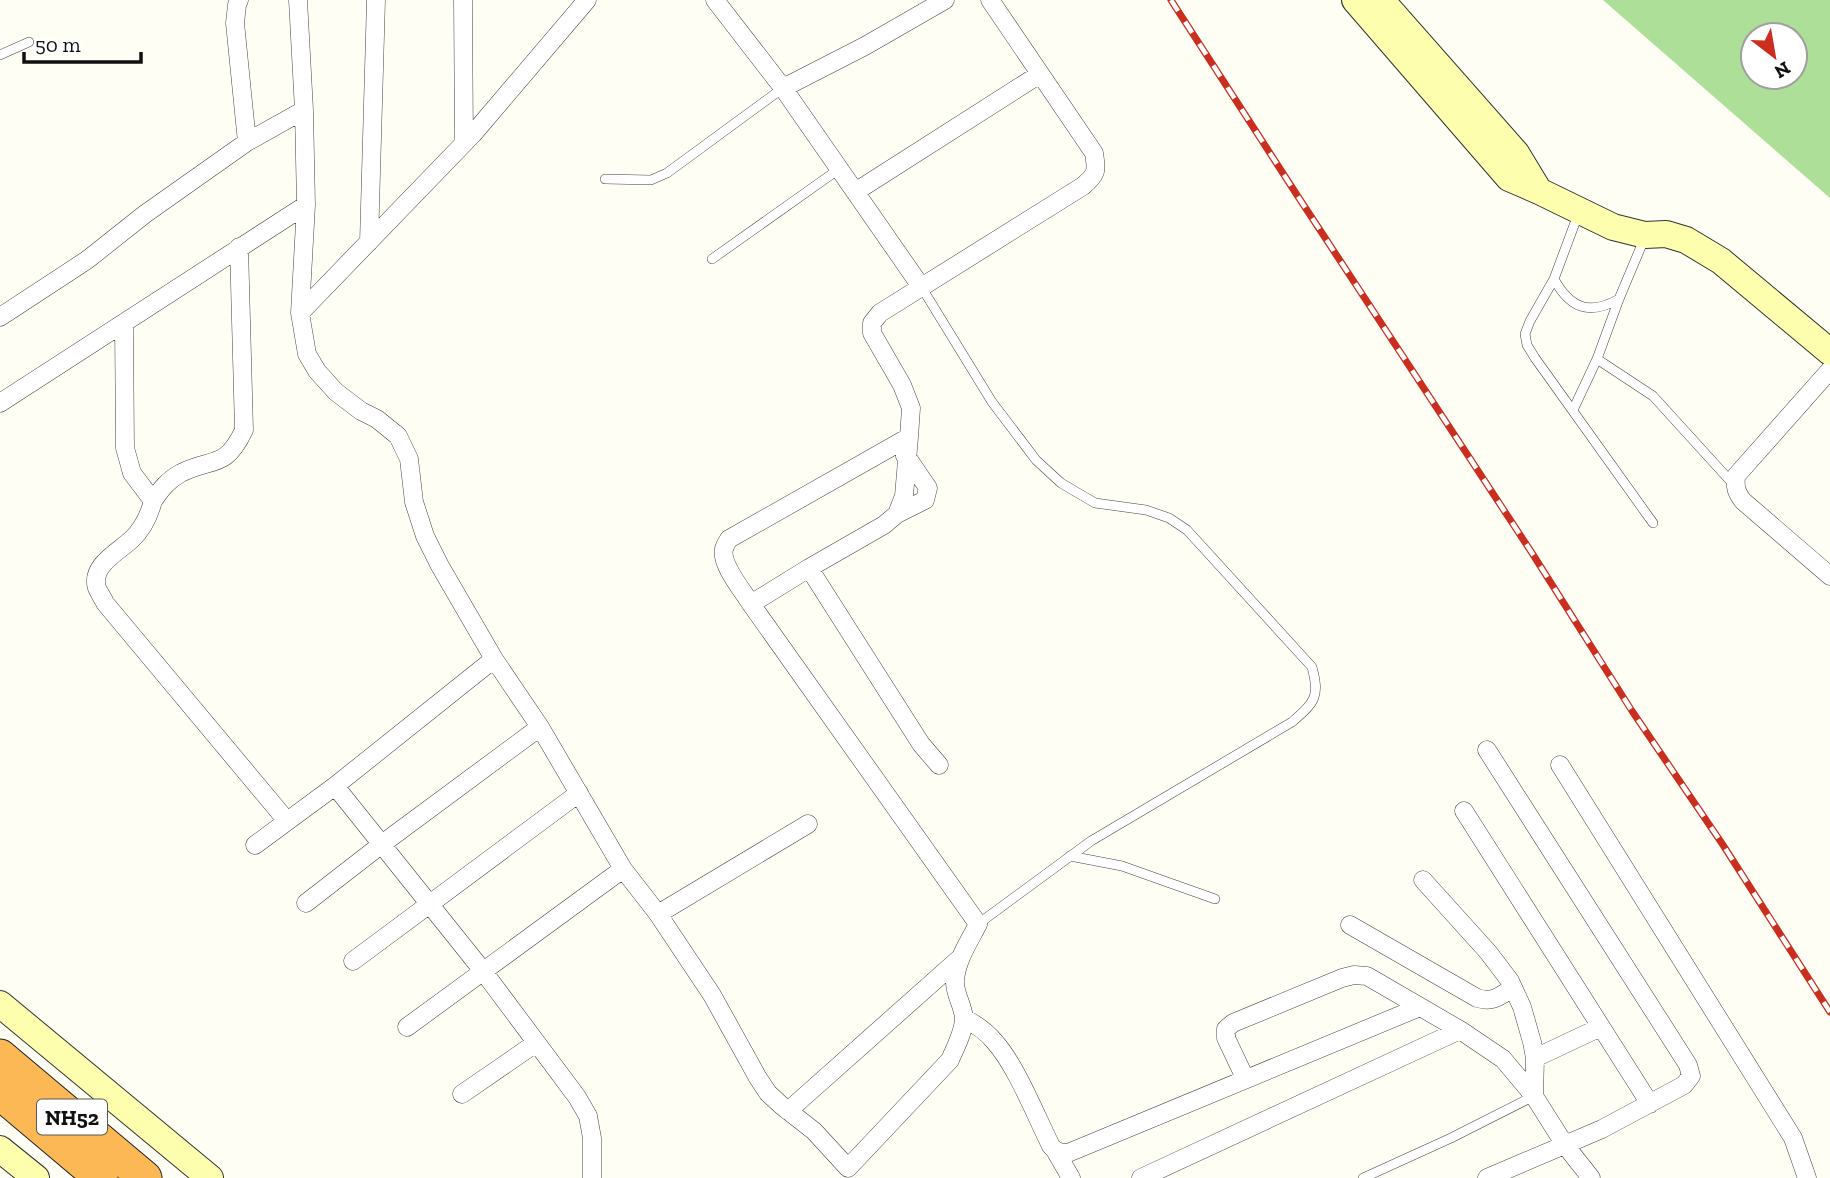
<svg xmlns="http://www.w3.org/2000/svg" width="1830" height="1178" font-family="'Zilla Slab',serif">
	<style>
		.forest { fill: #aedf98; fill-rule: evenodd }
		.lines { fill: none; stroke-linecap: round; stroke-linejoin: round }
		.lane-casing { stroke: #434343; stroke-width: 10 }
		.street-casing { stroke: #434343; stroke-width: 19 }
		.secondary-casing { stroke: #323232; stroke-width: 28 }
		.highway-casing { stroke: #212121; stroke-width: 35 }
		.lane { stroke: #fff; stroke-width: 9 }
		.street { stroke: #fff; stroke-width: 18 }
		.secondary { stroke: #fdffaf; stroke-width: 26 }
		.highway { stroke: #fcb855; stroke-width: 33 }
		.rail-casing { stroke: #ca2e1f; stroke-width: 7 }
		.rail { stroke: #fff; stroke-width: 4.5; stroke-dasharray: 13; stroke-linecap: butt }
		.labels { text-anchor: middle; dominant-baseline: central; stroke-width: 7; stroke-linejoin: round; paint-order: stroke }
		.shield { fill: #fff; stroke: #585858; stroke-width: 2 }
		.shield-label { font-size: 21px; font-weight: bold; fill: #101010 }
	</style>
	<rect width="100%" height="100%" fill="#fffef4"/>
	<!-- forest -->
	<path class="forest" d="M1603 0H1830V198ZM1753 35H1795V77H1753Z"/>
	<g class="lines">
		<!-- lane casing -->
		<g class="lane-casing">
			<path id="lane" d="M0 55 29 42
				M605 179 651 180 667 173 783 88
				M1579 212 1554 279 1530 321 1525 334 1527 345 1535 358 1653 523
				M712 259 839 169
				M1554 279C1570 308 1589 316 1619 299
				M922 288 992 402 1036 460 1061 483 1095 503 1146 510 1169 518 1187 530 1312 667C1320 697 1315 702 1292 722L1091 841 978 924
				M1597 359 1653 396 1734 485
				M1573 410 1597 359 1619 299 1645 237
				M1070 856 1122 866 1215 899
				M1363 1178 1451 1138 1534 1096"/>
		</g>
		<!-- street casing -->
		<g class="street-casing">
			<path id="street" d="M239 0 237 5 235 23 247 142
				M298 0 304 110 306 205 300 313 307 354 317 371 336 392 361 411 377 419 398 436 409 459 414 502 425 536 440 566 494 659 540 727 623 869 658 914 712 995 758 1078 768 1093 782 1106 814 1131 848 1168 950 1060C955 1048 964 1032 964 1018 963 1005 954 993 955 980 957 959 969 942 978 924L751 604C743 591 720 564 724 549 725 545 727 542 729 539L909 437 911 408 902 385 872 333V323L880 313 1083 186C1097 174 1097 171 1094 153L990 0
				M463 0 464 143
				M715 0 783 88 922 288
				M783 88 865 46 945 0
				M855 192 1040 74
				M369 242 376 0
				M300 313 473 134 587 0
				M0 317 87 260 145 214 247 142 304 110
				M124 323 125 448 132 473 153 501C149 516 142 530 131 540 118 552 90 566 97 588 99 593 103 598 105 603L287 821
				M1830 370 1736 476C1735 487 1736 492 1743 501L1830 576
				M0 403 306 205
				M153 501C161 489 168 480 181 473 213 457 225 470 244 430L239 247
				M897 514 925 500 928 488 907 457 905 456
				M809 568 921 744 939 765
				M751 604 809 568 884 525 897 514 904 496 909 437
				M1560 765 1793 1138 1807 1178
				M335 786 483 971 577 1097 588 1116 592 1138V1178
				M1464 811 1650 1104
				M255 845 335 786 494 659
				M1423 880 1488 952 1510 981 1522 1007 1532 1042 1535 1058 1534 1096
				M306 903 382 844 540 727
				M658 914 808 824
				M1350 925 1477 998C1494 1003 1499 996 1513 988
				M353 961 579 793
				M964 1018C975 1024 986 1031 994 1041 1016 1065 1036 1116 1051 1146 1056 1152 1060 1153 1068 1153L1420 1007
				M407 1027 623 869
				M1535 1058 1601 1027
				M1245 1078 1226 1038V1029L1233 1023 1342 978 1354 975 1367 976 1460 1030
				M462 1094 536 1043
				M788 1111 960 958
				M1056 1152 1071 1178
				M1141 1178 1460 1030 1503 1059 1534 1096 1565 1145 1591 1178
				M1487 1178 1602 1129 1684 1085 1691 1076 1688 1065 1487 750"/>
		</g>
		<!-- secondary casing -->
		<g class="secondary-casing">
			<path id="secondary" d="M1355 0 1509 178 1539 191 1613 227 1645 235 1666 234 1686 240 1721 261 1830 352
				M1381 0 1516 153 1539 191
				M0 1004 210 1178
				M0 1149 36 1178"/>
		</g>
		<!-- highway casing -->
		<g class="highway-casing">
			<path id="highway" d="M0 1056 145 1178
				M0 1093 101 1178"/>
		</g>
		<!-- lane -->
		<use href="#lane" class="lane"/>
		<!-- street -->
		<use href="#street" class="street"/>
		<!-- secondary -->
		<use href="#secondary" class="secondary"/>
		<!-- highway -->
		<use href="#highway" class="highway"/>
		<!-- rail casing -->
		<g class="rail-casing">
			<path id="rail" d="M1171 0 1297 195 1532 553 1632 711 1723 845 1830 1012"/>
		</g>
		<!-- rail -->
		<use href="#rail" class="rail"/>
	</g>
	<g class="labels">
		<!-- shield labels -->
		<rect class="shield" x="37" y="1099.5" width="70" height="35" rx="5"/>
		<g class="shield-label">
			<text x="72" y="1117">NH52</text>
		</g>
	</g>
	<!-- north arrow -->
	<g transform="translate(1774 56) rotate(149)"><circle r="33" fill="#ffffff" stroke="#9f9f9f" stroke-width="2"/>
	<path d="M0-5L12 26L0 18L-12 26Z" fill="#ca2e1f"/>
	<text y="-10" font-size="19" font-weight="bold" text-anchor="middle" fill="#101010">N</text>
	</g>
	<!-- scale -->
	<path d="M24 52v10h117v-10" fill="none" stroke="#101010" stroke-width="3.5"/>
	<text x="35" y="52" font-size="21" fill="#101010" stroke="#ffffff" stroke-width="5" paint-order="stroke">50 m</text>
</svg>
